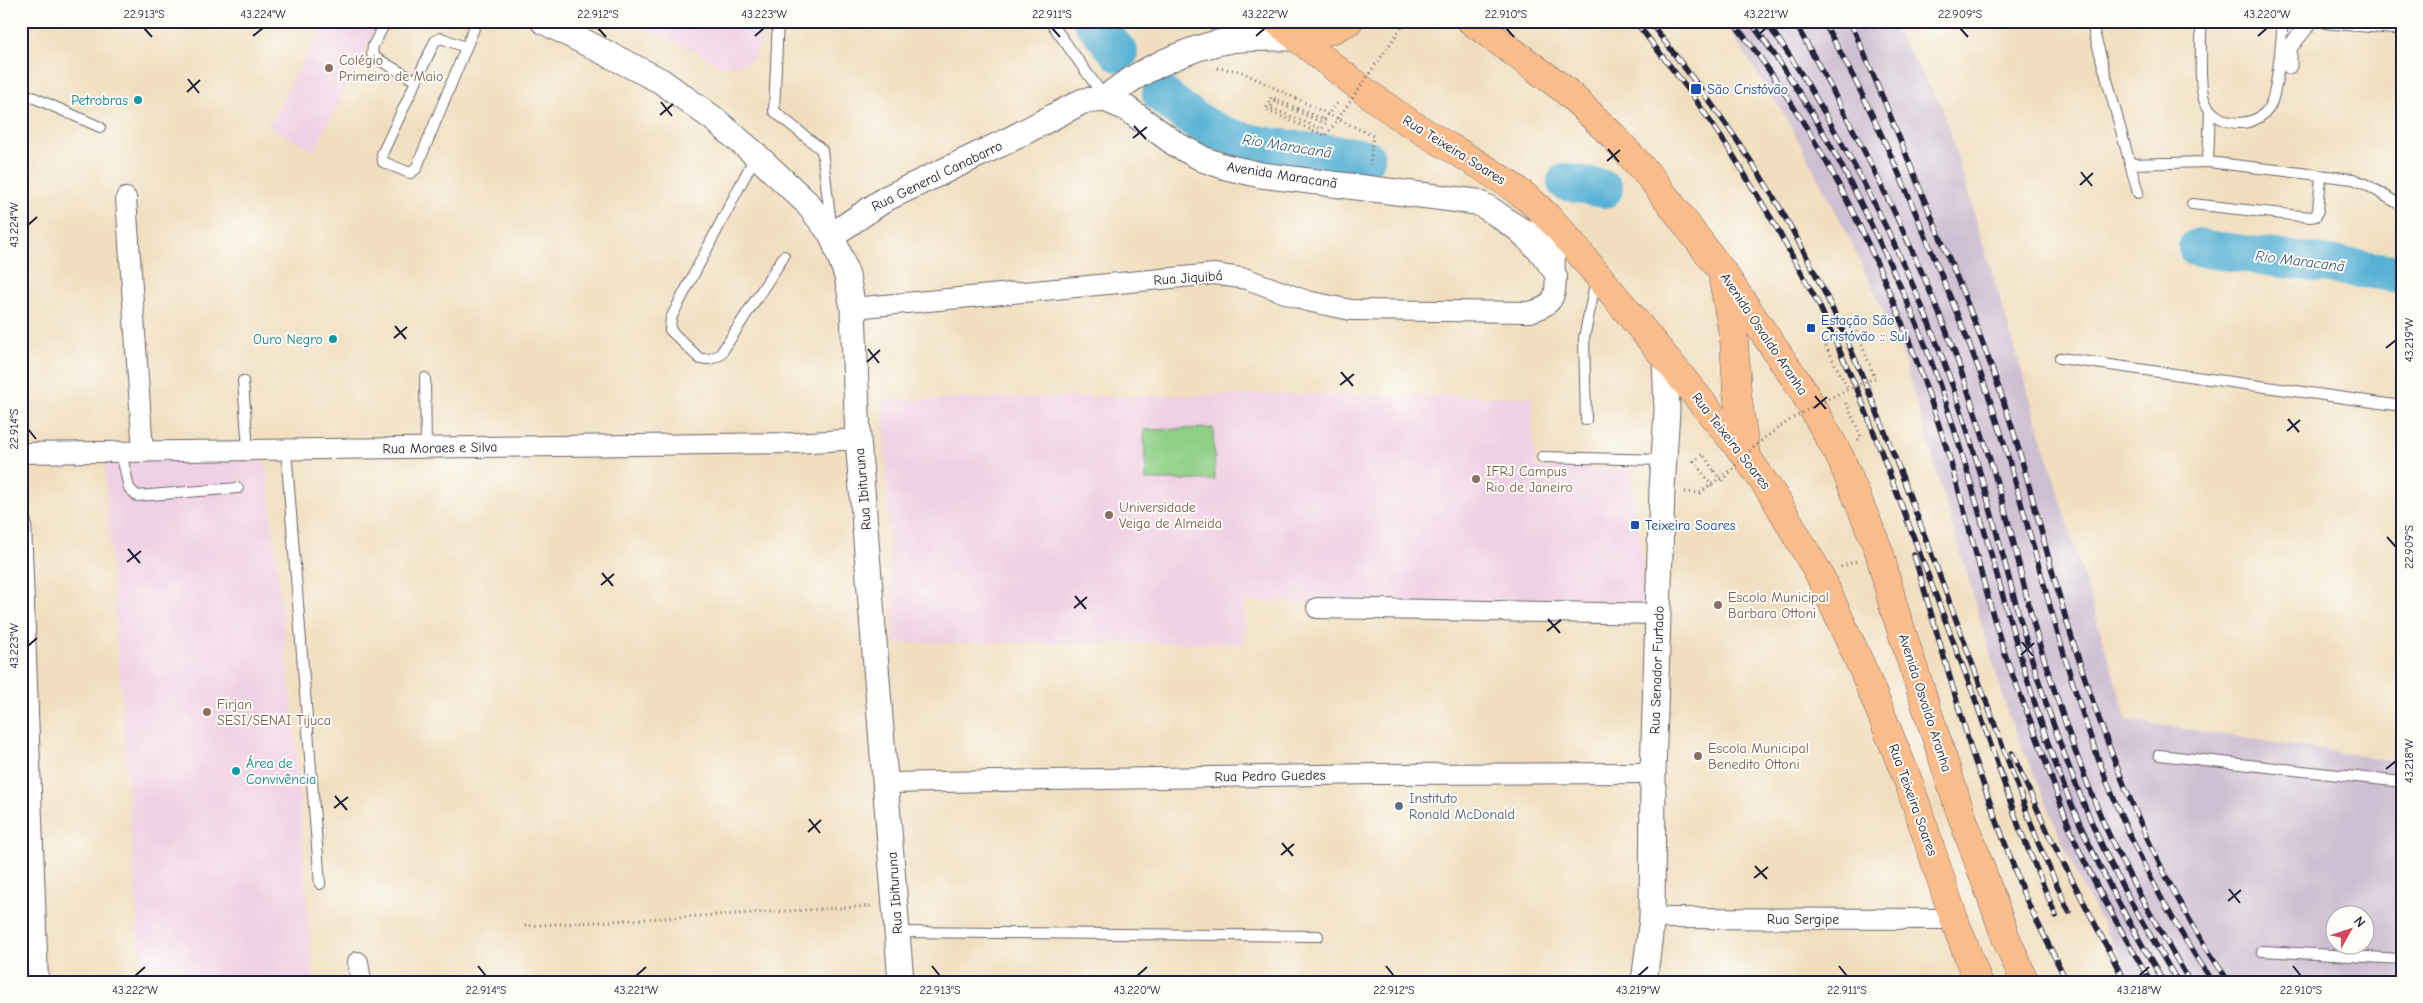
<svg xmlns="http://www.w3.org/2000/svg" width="2423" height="1003" font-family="'Comic Neue',sans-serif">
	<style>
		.built { fill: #f0d0e4 }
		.industrial { fill: #cebed1; fill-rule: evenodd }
		.green { fill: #8fd087; stroke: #587961 }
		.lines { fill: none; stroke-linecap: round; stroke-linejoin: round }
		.river { stroke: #57b1d4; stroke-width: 38 }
		.service-casing { stroke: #6a6469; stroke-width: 12 }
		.pedestrian-casing { stroke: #6a6469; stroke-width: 17 }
		.minor-casing { stroke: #6a6469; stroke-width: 22 }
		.tertiary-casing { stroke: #6a6469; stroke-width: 27 }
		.primary-casing { stroke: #6a6469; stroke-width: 29 }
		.path { stroke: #6a6469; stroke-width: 3; stroke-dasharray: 1 4; stroke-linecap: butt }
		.service { stroke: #fff; stroke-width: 10 }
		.pedestrian { stroke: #fff; stroke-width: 15 }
		.minor { stroke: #fff; stroke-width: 20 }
		.tertiary { stroke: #fff; stroke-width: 25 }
		.primary { stroke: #fabc8b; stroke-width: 28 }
		.rail-casing { stroke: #22223b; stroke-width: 5.5 }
		.rail { stroke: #fdfcf7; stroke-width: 4; stroke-dasharray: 11; stroke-linecap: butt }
		.path-bridge { stroke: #6a6469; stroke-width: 3; stroke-dasharray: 1 4; stroke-linecap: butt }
		.ticks { fill: none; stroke: #22223b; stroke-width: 2 }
		.education-dot { fill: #8d6e63; stroke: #fdfcf7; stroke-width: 2 }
		.transit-dot { fill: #1a4fb4; stroke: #fdfcf7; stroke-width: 2 }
		.culture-dot { fill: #0f9aa8; stroke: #fdfcf7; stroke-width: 2 }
		.service-dot { fill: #5c6f8a; stroke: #fdfcf7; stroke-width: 2 }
		.labels { text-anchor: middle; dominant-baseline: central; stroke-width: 4; stroke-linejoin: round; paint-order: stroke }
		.education-label { font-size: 14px; fill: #785e54; stroke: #fdfcf7; text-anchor: start }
		.transit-label { font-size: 14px; fill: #164399; stroke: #fdfcf7; text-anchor: start }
		.culture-label { font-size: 14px; fill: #0d838f; stroke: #fdfcf7; text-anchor: end }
		.street-label { font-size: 14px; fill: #22223b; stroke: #fdfcf7 }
		.service-label { font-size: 14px; fill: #4e5e75; stroke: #fdfcf7; text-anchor: start }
		.water-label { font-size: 15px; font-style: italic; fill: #375b78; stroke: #fdfcf7 }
		.neatline { fill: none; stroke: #22223b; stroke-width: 2 }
		.ticks-label { font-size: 12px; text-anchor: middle; fill: #22223b }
	</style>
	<rect width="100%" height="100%" fill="#fdfcf7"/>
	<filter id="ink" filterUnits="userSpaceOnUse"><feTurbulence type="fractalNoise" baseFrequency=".02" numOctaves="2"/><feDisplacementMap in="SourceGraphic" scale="10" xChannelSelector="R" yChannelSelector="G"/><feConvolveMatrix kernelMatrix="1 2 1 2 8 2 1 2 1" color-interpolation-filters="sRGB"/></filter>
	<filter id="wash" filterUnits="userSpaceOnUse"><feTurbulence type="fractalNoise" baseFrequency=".0096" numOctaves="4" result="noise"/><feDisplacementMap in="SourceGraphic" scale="20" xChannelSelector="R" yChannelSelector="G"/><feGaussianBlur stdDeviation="1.12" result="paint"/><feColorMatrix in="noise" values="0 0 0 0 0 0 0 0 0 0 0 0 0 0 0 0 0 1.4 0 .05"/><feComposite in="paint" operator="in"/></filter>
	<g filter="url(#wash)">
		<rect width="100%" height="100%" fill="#f0debe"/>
		<!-- built -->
		<path class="built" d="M326 21H381L314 151 268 126Z
			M627 21H761V43L754 58 748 62 724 68 693 50Z
			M1282 394 1532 397 1533 442 1536 468H1631L1647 609 1244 601 1245 643H894L883 400Z
			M104 460 266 462 295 737 313 982H142Z"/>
		<!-- industrial -->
		<path class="industrial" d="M1724 21H1890L1942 107 2127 720 2402 762V982H2133L2080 882 2009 717 1900 347 1845 229 1788 121ZM2336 916H2366V946H2336Z"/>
		<!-- green -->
		<path class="green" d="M1213 428 1215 480H1146L1144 430Z"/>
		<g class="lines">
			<!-- river -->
			<path class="river" d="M1092 21 1119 53
				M1161 94C1183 113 1208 131 1236 139 1276 150 1325 152 1366 158
				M1566 182 1604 189
				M2197 248 2402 274"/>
		</g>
	</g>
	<g filter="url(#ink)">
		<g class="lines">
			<!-- service casing -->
			<g class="service-casing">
				<path id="service" d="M386 21 373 46 372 54 376 58 416 81
					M778 21 774 111 822 150 831 225
					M1050 21 1105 98
					M2091 21 2138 193
					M2201 21C2202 40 2198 86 2205 102 2211 115 2225 123 2239 123 2250 123 2262 118 2269 108 2278 93 2281 41 2283 21
					M465 47 441 38 435 41 382 154 383 162 410 173 416 169 477 21
					M21 92 100 127
					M2210 110 2208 162 2353 179 2367 185 2402 206
					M756 155 671 318 670 330 700 359H710L720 355 784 256
					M2130 164 2208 162
					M2192 204 2310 217 2316 216 2318 210 2321 177
					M2060 358 2402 406
					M425 378 426 448
					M243 381 248 450
					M1586 420 1584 338 1596 279
					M286 450 320 884
					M121 452 129 488 137 496 238 488
					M1542 457 1664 460
					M2159 755 2402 782
					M898 932 1318 936
					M2262 951 2402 959"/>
			</g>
			<!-- pedestrian casing -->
			<g class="pedestrian-casing">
				<path id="pedestrian" d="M2328 21 2402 27
					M2289 66V48L2311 21"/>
			</g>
			<!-- minor casing -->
			<g class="minor-casing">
				<path id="minor" d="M126 198 143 452
					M1515 229 1541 255 1557 277
					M853 308 1214 274 1247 279 1307 301 1351 310 1530 312C1567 303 1552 280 1555 255 1555 247 1560 240 1563 233
					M21 453 796 443 858 439
					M21 523 38 982
					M1317 608 1659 614
					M886 783 1373 774 1653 773
					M1652 918 1954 919
					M358 962 361 982"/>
			</g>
			<!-- tertiary casing -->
			<g class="tertiary-casing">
				<path id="tertiary" d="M543 21 661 81 714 119 756 155 806 202 832 235 847 276 853 308 858 439 901 982
					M1105 99C1135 72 1192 46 1232 40 1254 37 1276 38 1297 38
					M832 235 887 198 1009 140 1083 101 1105 99 1126 108 1177 145 1205 160 1226 167 1261 175 1476 202C1497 210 1513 231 1535 235 1544 236 1554 234 1563 233
					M1644 982 1652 918 1653 773 1662 489 1667 411 1665 357"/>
			</g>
			<!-- primary casing -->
			<g class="primary-casing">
				<path id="primary" d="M1277 21C1320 57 1363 92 1410 123 1447 147 1487 167 1522 194 1537 205 1550 219 1563 233L1746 456 1775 498 1820 576 1864 672 1909 783 1954 919 1978 982
					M1471 21 1565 90 1612 135 1651 178 1721 270 1802 389 1841 459 1879 551 1893 605 1959 808 2006 938 2025 982
					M1297 38 1334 29 1349 21
					M1723 280 1734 339 1737 393 1746 456"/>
			</g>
			<!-- path -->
			<path class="path" d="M1137 21 1139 25 1142 21
				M1191 21 1194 23
				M1217 68 1240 71 1373 136 1370 165
				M1274 101 1321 122 1339 101
				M1852 322 1865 353
				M1821 337 1848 389
				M1846 403 1861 436 1858 440
				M1712 486 1694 461 1703 454 1714 471
				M1685 492 1700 493 1729 471
				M1841 567 1859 560
				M525 926 874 906"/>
			<!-- service -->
			<use href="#service" class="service"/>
			<!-- pedestrian -->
			<use href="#pedestrian" class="pedestrian"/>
			<!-- minor -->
			<use href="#minor" class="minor"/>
			<!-- tertiary -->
			<use href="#tertiary" class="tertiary"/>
			<!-- primary -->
			<use href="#primary" class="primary"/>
			<!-- rail casing -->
			<g class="rail-casing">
				<path id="rail" d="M1635 21 1691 93 1731 152 1774 223 1819 305 1860 396 1974 696 2019 827 2056 916
					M1649 21C1693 78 1737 136 1774 198 1837 304 1879 414 1922 529 1962 634 2000 740 2039 845L2069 912
					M1732 21C1833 146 1899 298 1947 450 1967 515 1982 583 2003 648 2013 679 2026 708 2037 738 2051 775 2063 815 2080 852 2101 897 2126 939 2151 982
					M1750 21C1800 87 1841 160 1876 235 1896 276 1916 318 1931 361 1979 492 2007 629 2054 760 2082 838 2121 911 2164 982
					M1765 21C1794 59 1818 101 1841 142 1895 237 1939 337 1971 442 1991 507 2007 574 2026 640 2046 707 2070 775 2099 839 2121 888 2150 935 2178 982
					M1794 21C1854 127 1911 237 1954 351 1974 407 1992 464 2008 521 2019 561 2027 603 2039 643 2060 708 2081 773 2109 835 2133 886 2162 934 2190 982
					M1823 21C1868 99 1902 179 1936 262 1959 319 1983 375 2001 433 2032 537 2057 642 2093 744 2121 825 2164 912 2213 982
					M1850 21C1876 80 1900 139 1924 199 1956 274 1987 349 2012 427 2033 495 2049 565 2070 632 2108 754 2155 876 2229 982
					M1914 555 1973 756 2024 895 2067 982
					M2012 753 2049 835 2125 982"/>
			</g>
			<!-- rail -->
			<use href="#rail" class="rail"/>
			<!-- path-bridge -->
			<path class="path-bridge" d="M1274 101 1270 108 1322 129 1327 121 1271 97 1266 110 1326 136 1406 21
				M1714 471 1722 482C1732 470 1741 457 1753 448 1789 416 1831 396 1875 378L1865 353"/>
		</g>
	</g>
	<!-- ticks -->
	<path class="ticks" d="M144 28 152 37M598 28 606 37M1052 28 1060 37M1506 28 1514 37M1960 28 1968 37M253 36 263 28M755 36 764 28M1256 36 1265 28M1757 36 1766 28M2258 36 2267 28M188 79 199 93M187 92 200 80M661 102 672 116M660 115 673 104M1134 126 1146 139M1133 138 1147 127M1608 149 1619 162M1607 161 1620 150M2081 172 2092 186M2080 185 2093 173M28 225 37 217M395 326 406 339M394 338 407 327M2386 348 2396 340M868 349 879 363M867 362 880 350M1341 372 1353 386M1340 385 1354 374M1815 396 1826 409M1814 408 1827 397M2288 419 2299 432M28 429 36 439M2287 431 2300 420M2387 537 2396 547M128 549 140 563M127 562 141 551M602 573 613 586M601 585 614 574M1075 596 1086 609M1074 608 1087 597M1548 619 1560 633M1547 631 1561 620M2022 642 2033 656M28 646 37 638M2021 655 2034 643M2386 769 2396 761M335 796 347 810M334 808 348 797M809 819 820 833M808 832 821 820M1282 843 1293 856M1281 855 1294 844M1755 866 1767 879M1754 878 1768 867M2229 889 2240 903M2228 901 2241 890M478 966 486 976M932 966 940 976M1386 966 1394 976M1839 966 1847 976M2293 966 2301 976M135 976 145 967M636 976 646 967M1137 976 1147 967M1638 976 1648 967M2139 976 2149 967"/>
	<!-- markers -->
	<g class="education-dot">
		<circle cx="329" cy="68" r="5"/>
		<circle cx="1476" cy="479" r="5"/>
		<circle cx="1109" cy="515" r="5"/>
		<circle cx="1718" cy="605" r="5"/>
		<circle cx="207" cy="712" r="5"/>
		<circle cx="1698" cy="756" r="5"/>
	</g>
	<g class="transit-dot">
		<rect x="1690" y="83" width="12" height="12" rx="2.5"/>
		<rect x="1806" y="323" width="10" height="10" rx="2.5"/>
		<rect x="1630" y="520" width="10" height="10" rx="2.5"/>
	</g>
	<g class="culture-dot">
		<circle cx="138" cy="100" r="5"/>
		<circle cx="333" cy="339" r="5"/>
		<circle cx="236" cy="771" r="5"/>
	</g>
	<circle class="service-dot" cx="1399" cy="806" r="5"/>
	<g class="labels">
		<!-- education labels -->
		<g class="education-label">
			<text x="339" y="60">Colégio<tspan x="339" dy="16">Primeiro de Maio</tspan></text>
			<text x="1486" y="471">IFRJ Campus<tspan x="1486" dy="16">Rio de Janeiro</tspan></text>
			<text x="1119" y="507">Universidade<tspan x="1119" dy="16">Veiga de Almeida</tspan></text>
			<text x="1728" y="597">Escola Municipal<tspan x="1728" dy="16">Barbara Ottoni</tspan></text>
			<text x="217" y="704">Firjan<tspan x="217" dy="16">SESI/SENAI Tijuca</tspan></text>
			<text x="1708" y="748">Escola Municipal<tspan x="1708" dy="16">Benedito Ottoni</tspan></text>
		</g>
		<!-- transit labels -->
		<g class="transit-label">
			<text x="1707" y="89">São Cristóvão</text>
			<text x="1821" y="320">Estação São<tspan x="1821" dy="16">Cristóvão :: Sul</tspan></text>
			<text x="1645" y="525">Teixeira Soares</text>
		</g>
		<!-- culture labels -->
		<g class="culture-label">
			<text x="128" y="100">Petrobras</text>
			<text x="323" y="339">Ouro Negro</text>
			<text x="246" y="763" text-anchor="start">Área de<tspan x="246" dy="16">Convivência</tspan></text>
		</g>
		<!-- street labels -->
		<g class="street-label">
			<text transform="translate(1454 150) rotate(32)">Rua Teixeira Soares</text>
			<text transform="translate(1282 175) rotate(9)">Avenida Maracanã</text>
			<text transform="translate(937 176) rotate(-26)">Rua General Canabarro</text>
			<text transform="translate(1188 278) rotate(-4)">Rua Jiquibá</text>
			<text transform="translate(1764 334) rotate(56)">Avenida Osvaldo Aranha</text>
			<text transform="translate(1731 441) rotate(52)">Rua Teixeira Soares</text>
			<text transform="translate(440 448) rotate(-1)">Rua Moraes e Silva</text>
			<text transform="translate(863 489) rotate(-95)">Rua Ibituruna</text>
			<text transform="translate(1657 670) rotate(-88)">Rua Senador Furtado</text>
			<text transform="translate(1925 703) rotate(72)">Avenida Osvaldo Aranha</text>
			<text transform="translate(1270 776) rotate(-1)">Rua Pedro Guedes</text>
			<text transform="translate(1913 800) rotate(70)">Rua Teixeira Soares</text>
			<text transform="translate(895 893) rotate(-94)">Rua Ibituruna</text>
			<text x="1803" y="919">Rua Sergipe</text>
		</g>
		<!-- service labels -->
		<g class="service-label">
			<text x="1409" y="798">Instituto<tspan x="1409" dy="16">Ronald McDonald</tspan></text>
		</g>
		<!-- water labels -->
		<g class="water-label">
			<text transform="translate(1287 146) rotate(9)">Rio Maracanã</text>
			<text transform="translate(2300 261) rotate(7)">Rio Maracanã</text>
		</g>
	</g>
	<!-- margin -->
	<rect width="2423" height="1003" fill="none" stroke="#fdfcf7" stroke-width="55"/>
	<!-- north arrow -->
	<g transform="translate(2350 930) rotate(50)"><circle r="24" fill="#fdfcf7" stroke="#a5a5ac"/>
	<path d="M0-4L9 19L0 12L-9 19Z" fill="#d1495b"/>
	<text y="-8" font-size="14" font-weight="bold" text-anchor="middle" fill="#22223b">N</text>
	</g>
	<rect x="28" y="28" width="2368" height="948" class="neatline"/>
	<g class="ticks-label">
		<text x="144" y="18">22.913°S</text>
		<text x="263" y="18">43.224°W</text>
		<text x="598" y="18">22.912°S</text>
		<text x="764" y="18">43.223°W</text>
		<text x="1052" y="18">22.911°S</text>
		<text x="1265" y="18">43.222°W</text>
		<text x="1506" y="18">22.910°S</text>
		<text x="1766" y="18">43.221°W</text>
		<text x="1960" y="18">22.909°S</text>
		<text x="2267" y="18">43.220°W</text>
		<text transform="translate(14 225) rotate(-90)" y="4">43.224°W</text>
		<text transform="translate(2409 340) rotate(-90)" y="4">43.219°W</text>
		<text transform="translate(14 429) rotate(-90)" y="4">22.914°S</text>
		<text transform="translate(2409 547) rotate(-90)" y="4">22.909°S</text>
		<text transform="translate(14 646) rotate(-90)" y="4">43.223°W</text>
		<text transform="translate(2409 761) rotate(-90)" y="4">43.218°W</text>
		<text x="135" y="994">43.222°W</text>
		<text x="486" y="994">22.914°S</text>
		<text x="636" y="994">43.221°W</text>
		<text x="940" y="994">22.913°S</text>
		<text x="1137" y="994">43.220°W</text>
		<text x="1394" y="994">22.912°S</text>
		<text x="1638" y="994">43.219°W</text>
		<text x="1847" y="994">22.911°S</text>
		<text x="2139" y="994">43.218°W</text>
		<text x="2301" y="994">22.910°S</text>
	</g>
</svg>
